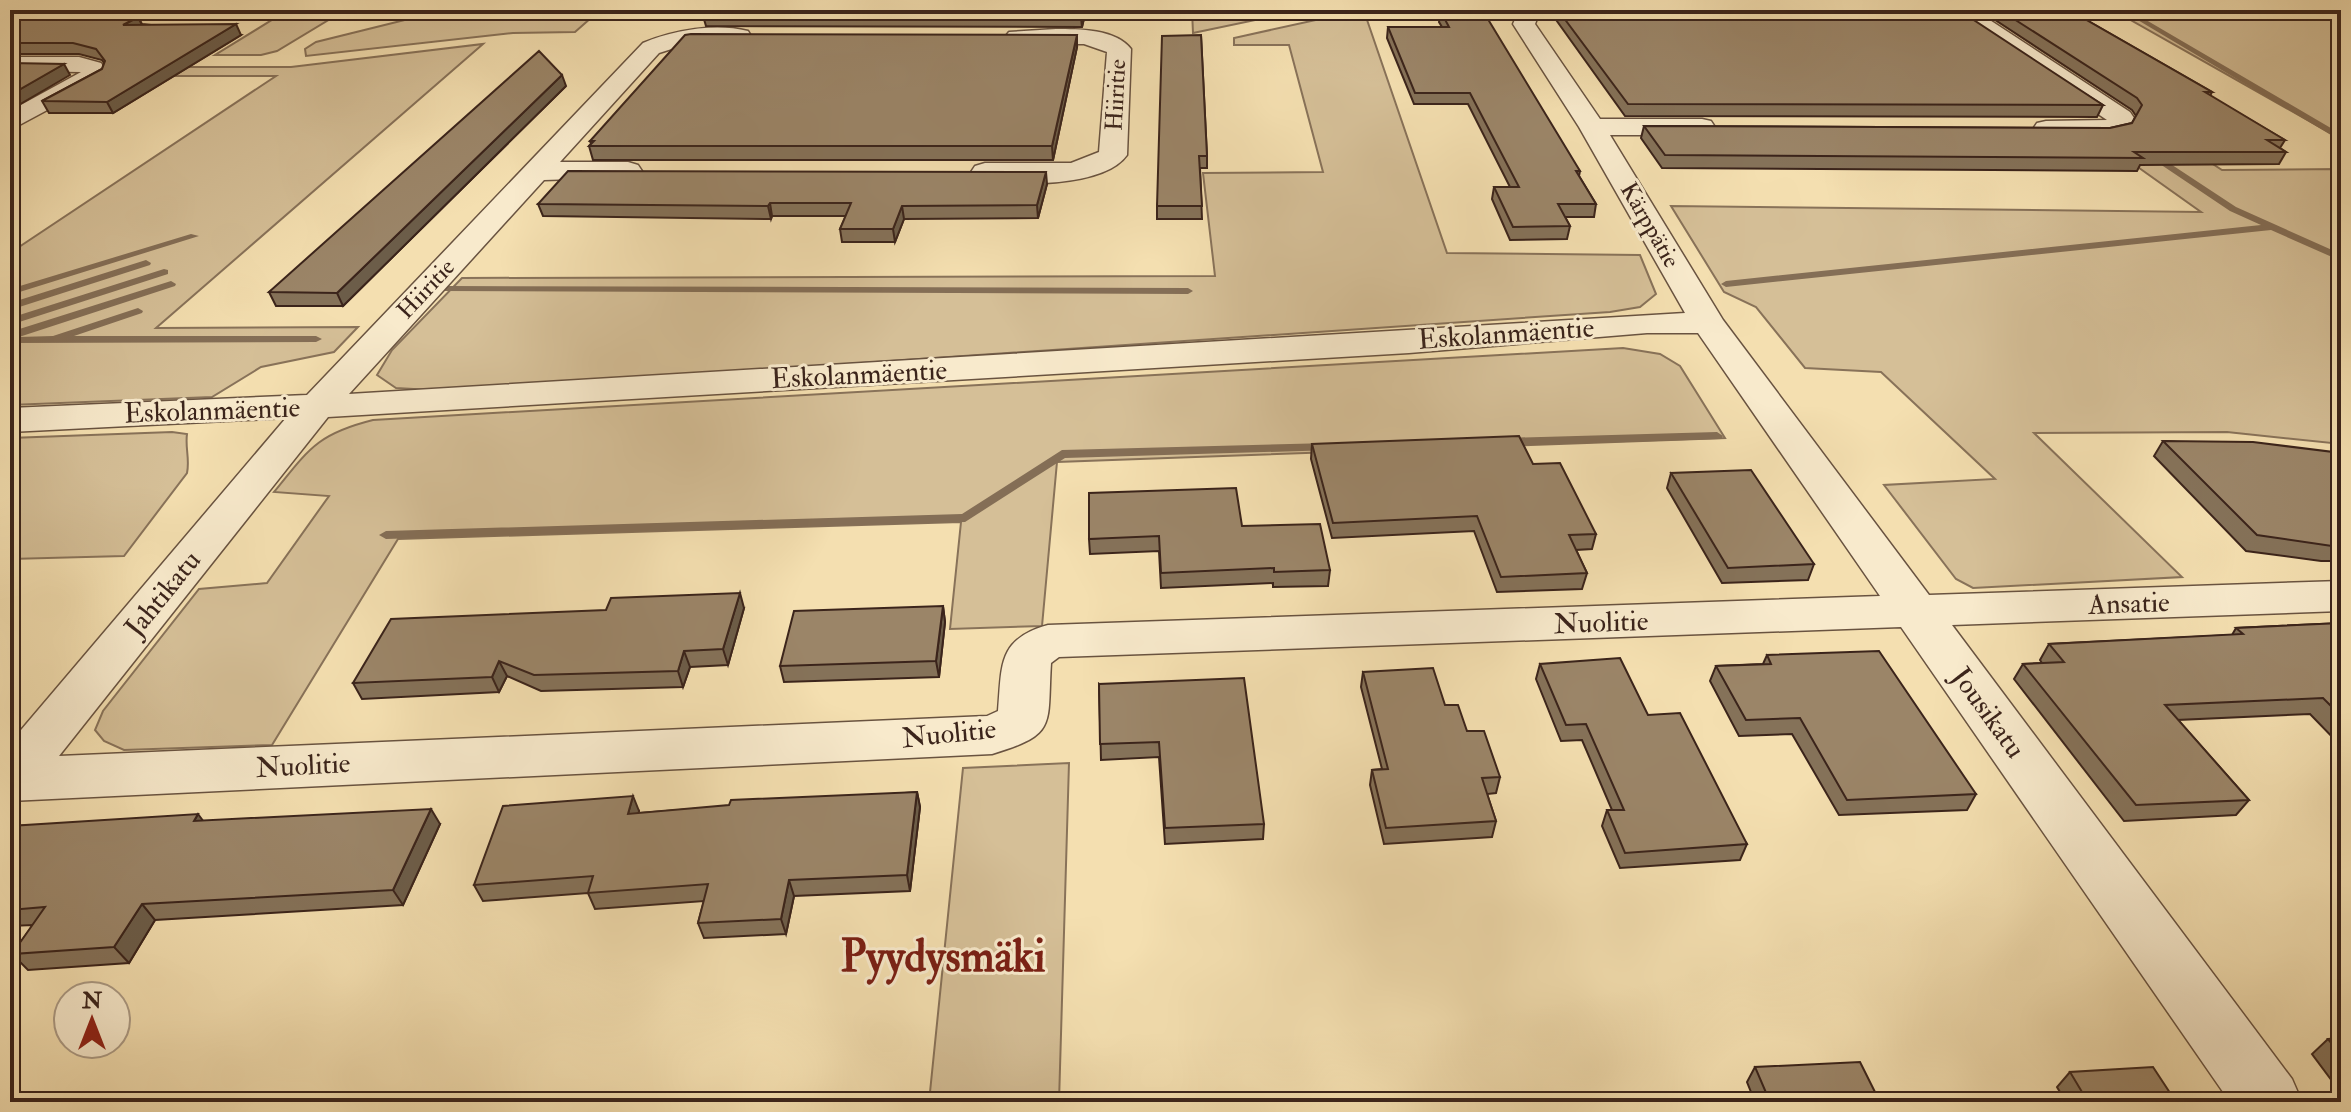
<svg xmlns="http://www.w3.org/2000/svg" width="2351" height="1112" font-family="'IM FELL Double Pica',serif">
	<style>
		.green { fill: #d5bf97; stroke: #887259; stroke-width: 2 }
		.lines { fill: none; stroke-linecap: round; stroke-linejoin: round }
		.stream { fill: #846e56; fill-rule: evenodd }
		.minor-casing { stroke: #695340; stroke-width: 3 }
		.minor { fill: #f8eacc; fill-rule: evenodd }
		.wall { fill: #857259; stroke: #3b241b; stroke-width: 2 }
		.shaded-wall { fill: #6c5d49; stroke: #3b241b; stroke-width: 2 }
		.building { fill: #9b8568; stroke: #3b241b; stroke-width: 2 }
		.labels { text-anchor: middle; dominant-baseline: central; stroke-width: 6; stroke-linejoin: round; paint-order: stroke }
		.far-street-label { font-size: 24px; fill: #3b241b; stroke: #f8eacc }
		.street-label { font-size: 28px; fill: #3b241b; stroke: #f8eacc }
		.near-district-label { font-size: 44px; font-weight: bold; fill: #7a1f14; stroke: #f8eacc }
	</style>
	<rect width="100%" height="100%" fill="#f4dfb0"/>
	<filter id="stains"><feTurbulence type="fractalNoise" baseFrequency=".0025" numOctaves="4"/><feColorMatrix values="0 0 0 0 .2 0 0 0 0 .09 0 0 0 0 .02 0 0 0 .5 -.17"/></filter>
	<radialGradient id="worn" r=".72"><stop offset=".6" stop-color="#630" stop-opacity="0"/><stop offset="1" stop-color="#630" stop-opacity=".3"/></radialGradient>
	<!-- green -->
	<path class="green" d="M288 10H345L277 51 261 55H215Z
		M445 10H600L575 32 513 33 306 56 305 49 316 42Z
		M1192 10H1303L1193 33Z
		M2113 10H2341V139Z
		M1365 14 1447 253 1640 255 1656 294 1640 307 1610 312 449 391 396 388 377 375 392 350 462 278 1215 276 1203 173 1323 172 1289 45H1234V38L1334 16Z
		M483 44 156 328 358 327 334 352 261 367 212 397 10 405V253L276 76H121L136 67H291Z
		M2179 142 2222 170 2341 169V444L2227 432 2034 433 2182 577 1973 588 1956 579 1884 485 1995 479 1881 372 1805 368 1756 307 1724 292 1671 206 2201 212 2104 143Z
		M1623 348 1660 354 1680 366 1725 438 1057 462 1042 626 950 629 961 522 398 539 272 745 124 750 104 741 95 730 103 711 199 589 267 583 329 496 274 492C309 449 317 434 373 420Z
		M172 432 187 434C185 448 190 459 187 473L124 556 10 559V438Z
		M1069 763 1059 1102H929L963 768Z"/>
	<g class="lines">
		<!-- stream -->
		<path class="stream" d="M2121 10H2129L2341 134V141Z
			M2338 68H2341V73L2334 70Z
			M2160 157 2236 207 2341 254V261L2271 230 1726 287 1721 284 1726 281 2261 225 2230 211 2157 162 2156 160Z
			M191 234 199 236 10 295V289Z
			M146 260 151 263 150 265 10 310V303Z
			M164 269 168 270V274L10 325V318Z
			M171 281 176 284 175 286 19 337 53 336 138 308 143 311 142 313 74 336H316L322 339 316 342 10 343V332Z
			M448 286 1188 288 1193 291 1188 294 444 291V287Z
			M1717 432 1723 436 1721 439 1503 446 1497 442 1503 438Z
			M1330 443 1336 447 1334 450 1065 458 965 522 386 539 379 535 386 531 962 514 1062 450Z"/>
		<!-- minor casing -->
		<g class="minor-casing">
			<path id="minor" d="M1546 10 1538 16 1535 24 1600 119H1702L1711 121 1715 127 1711 133 1702 135H1610L1723 320 1929 595 2341 581V611L1952 625 2292 1079 2302 1102H2230L1901 627 1059 657 1051 663C1047 726 1058 734 992 754L10 801V743L286 418 10 432V408L307 395 643 43C674 30 715 23 748 31L751 36 748 41 740 43 684 45 659 53 560 162H628L638 165 642 171 638 177 544 180 349 394 1685 313 1579 127 1513 24 1519 10ZM1647 333H1698L1880 596 1048 625C997 639 1002 666 998 711L987 716 59 756 328 417 1409 353Z
				M1936 10 1976 11 2130 112 2134 118 2126 132 2104 137 2037 135 2033 129 2037 123 2046 121 2107 120 1960 21 1939 15Z
				M1056 29C1079 29 1116 29 1131 49L1127 155C1104 188 1011 187 975 178L971 172 975 166 985 163H1071L1099 152 1107 52 1084 44H1017L1009 42 1005 37 1009 32Z
				M10 57H79L101 63 108 74 105 79 10 130V111L81 72 10 71Z"/>
		</g>
		<!-- minor -->
		<use href="#minor" class="minor"/>
	</g>
	<!-- wall -->
	<path class="wall" d="M10 10H124L112 17H138L142 24 241 35 113 113H49L42 101 102 69 104 63 102 60 79 54H10Z
		M1086 10 1082 27 706 26 703 16Z
		M1549 10H1951L2103 105 2097 117 1625 116Z
		M1980 10H2069L2212 92 2210 96 2285 140 2280 148 2286 152 2279 164 2140 165 2137 171 1662 168 1641 138 1644 126 2110 128 2132 123 2136 116 2132 110Z
		M1441 12 1580 171 1579 176 1596 204 1594 217H1565L1570 226 1567 239 1510 240 1492 199 1494 187H1510L1468 104H1414L1387 38 1388 27H1442L1439 22Z
		M1201 35 1207 156V168H1200L1202 219H1157V206Z
		M1077 47 1053 160H593L589 146 591 144 590 141Z
		M566 86 343 306H276L269 292Z
		M1047 184 1038 218 904 219 895 242H842L840 229 846 216H772L771 219 543 216 538 204Z
		M2163 441 2341 453V561H2321L2246 551 2154 456Z
		M1312 444 1533 464 1596 534 1592 549 1576 550 1587 573 1582 589 1497 592 1474 531 1332 538 1311 459Z
		M1671 473 1814 564 1808 580 1722 583 1667 488Z
		M1242 526 1330 570 1328 586 1273 587V583L1161 588 1159 551 1090 554 1089 539Z
		M943 606 945 622 939 677 784 682 780 666Z
		M744 608 728 665 690 667 683 687 541 691 507 676 499 692 362 699 353 683Z
		M2341 623V746L2310 714 2178 720 2249 800 2236 815 2124 821 2014 679 2023 664 2042 663 2040 660 2049 644 2232 635 2236 628Z
		M1767 655 1976 794 1967 810 1839 815 1792 734 1739 736 1710 681 1716 666 1763 664Z
		M1540 664 1648 715 1747 844 1740 860 1620 868 1602 826 1607 810H1612L1582 740 1561 741 1536 679Z
		M1363 672 1445 705 1467 731 1500 777 1496 793 1487 794 1496 821 1492 837 1384 844 1370 785 1372 770 1382 769 1361 687Z
		M1099 684 1264 824 1263 839 1165 844 1159 757 1101 760Z
		M917 792 920 807 910 891 794 896 786 934 704 938 698 923 704 901 595 909 588 893 483 901 474 885 639 811V813Z
		M203 821 440 824 403 905 155 920 129 963 28 970 12 954 33 925 10 926V826Z
		M2341 1038V1093L2312 1054 2328 1039Z
		M1755 1067 1880 1102H1755L1747 1082Z
		M2070 1072 2176 1102H2066L2057 1087Z"/>
	<!-- shaded-wall -->
	<path class="shaded-wall" d="M101 10H124L94 27 88 17Z
		M1083 10H1086L1082 27 1081 17Z
		M138 17 143 27 123 25Z
		M236 24 241 35 113 113 107 102Z
		M1077 35V47L1053 160 1052 146Z
		M64 64 70 75 10 110V95Z
		M562 75 566 86 343 306 337 293Z
		M1046 172 1047 184 1038 218 1037 205Z
		M770 203 772 216 771 219 768 206Z
		M902 206 904 219 895 242 893 229Z
		M740 593 744 608 728 665 723 649Z
		M943 606 945 622 939 677 936 661Z
		M684 651 690 667 683 687 678 671Z
		M499 661 507 676 499 692 492 677Z
		M917 792 920 807 910 891 907 875Z
		M633 796 639 811 635 829 628 814Z
		M431 809 440 824 403 905 393 890Z
		M198 814 210 830 194 821Z
		M789 880 794 896 786 934 781 919Z
		M142 904 155 920 129 963 114 947Z"/>
	<!-- building -->
	<path class="building" d="M10 10H101L88 17H138L123 25 236 24 107 102 42 101 102 69 105 61 96 49 73 43H10Z
		M708 10H1083L1081 17 703 16Z
		M1558 10H1951L1963 13 2103 105 1628 104Z
		M2000 10H2069L2212 92H2205L2285 140H2267L2286 152H2134L2143 158 1665 155 1644 126 2110 128 2132 123 2142 105 2137 98Z
		M1483 11 1580 171H1576L1596 204H1558L1570 226 1513 227 1494 187H1519L1470 93H1415L1388 27H1449L1441 12Z
		M691 34 1077 35 1052 146H589L594 141H590L685 35Z
		M1201 35 1207 156H1199L1202 206H1157L1162 36Z
		M539 51 562 75 337 293 269 292Z
		M10 63 64 64 10 95Z
		M568 171 1046 172 1037 205 902 206 893 229H840L851 203H770L768 206 538 204Z
		M1519 436 1533 464 1560 463 1596 534 1569 535 1587 573 1501 577 1477 516 1333 523 1312 444Z
		M2163 441 2253 442 2341 453V546H2332L2257 535Z
		M1751 470 1814 564 1728 568 1671 473Z
		M1236 488 1242 526 1320 524 1330 570 1274 572V568L1161 573 1159 536 1089 539V493Z
		M740 593 723 649 684 651 678 671 534 675 499 661 492 677 353 683 391 619 606 610 611 598Z
		M943 606 936 661 780 666 794 611Z
		M2341 623V716L2323 698 2165 705 2249 800 2136 805 2023 664 2064 662 2049 644 2243 634 2236 628Z
		M1879 651 1976 794 1847 800 1800 718 1746 720 1716 666 1771 664 1767 655Z
		M1620 658 1648 715 1680 713 1747 844 1625 853 1607 810H1624L1586 724 1566 725 1540 664Z
		M1433 668 1445 705H1458L1467 731H1484L1500 777 1482 778 1496 821 1386 828 1372 770 1388 769 1363 672Z
		M1244 678 1264 824 1165 828 1159 742 1100 744 1099 684Z
		M917 792 907 875 789 880 781 919 698 923 708 884 588 893 593 876 474 885 503 806 633 796 628 814 729 805 731 800Z
		M431 809 393 890 142 904 114 947 12 954 45 907 10 910V826L198 814 194 821Z
		M2341 1038V1055L2328 1039Z
		M1860 1062 1880 1102H1770L1755 1067Z
		M2153 1067 2176 1102H2088L2070 1072Z"/>
	<g class="labels">
		<!-- far-street labels -->
		<g class="far-street-label">
			<text transform="translate(1116 95) rotate(-87)">Hiiritie</text>
			<text transform="translate(1650 225) rotate(60)">Kärppätie</text>
			<text transform="translate(426 289) rotate(-47)">Hiiritie</text>
		</g>
		<!-- street labels -->
		<g class="street-label">
			<text transform="translate(1506 334) rotate(-4)">Eskolanmäentie</text>
			<text transform="translate(859 375) rotate(-3)">Eskolanmäentie</text>
			<text transform="translate(212 411) rotate(-2)">Eskolanmäentie</text>
			<text transform="translate(163 594) rotate(-51)">Jahtikatu</text>
			<text transform="translate(2129 604) rotate(-2)">Ansatie</text>
			<text transform="translate(1601 623) rotate(-2)">Nuolitie</text>
			<text transform="translate(1988 713) rotate(54)">Jousikatu</text>
			<text transform="translate(949 734) rotate(-6)">Nuolitie</text>
			<text transform="translate(303 766) rotate(-3)">Nuolitie</text>
		</g>
		<!-- near-district labels -->
		<g class="near-district-label">
			<text x="943" y="957">Pyydysmäki</text>
		</g>
	</g>
	<!-- margin -->
	<rect width="2351" height="1112" fill="none" stroke="#f4dfb0" stroke-width="40"/>
	<rect x="12" y="12" width="2327" height="1088" fill="none" stroke="#3b241b" stroke-width="4"/>
	<rect x="20" y="20" width="2311" height="1072" fill="none" stroke="#3b241b" stroke-width="2"/>
	<!-- north arrow -->
	<g transform="translate(92 1020)"><circle r="38" fill="#f8eacc" stroke="#ac9b85" stroke-width="2"/>
	<path d="M0-6L14 30L0 20L-14 30Z" fill="#8f2418"/>
	<text y="-12" font-size="22" font-weight="bold" text-anchor="middle" fill="#3b241b">N</text>
	</g>
	<rect width="100%" height="100%" filter="url(#stains)"/>
	<rect width="100%" height="100%" fill="url(#worn)"/>
</svg>
